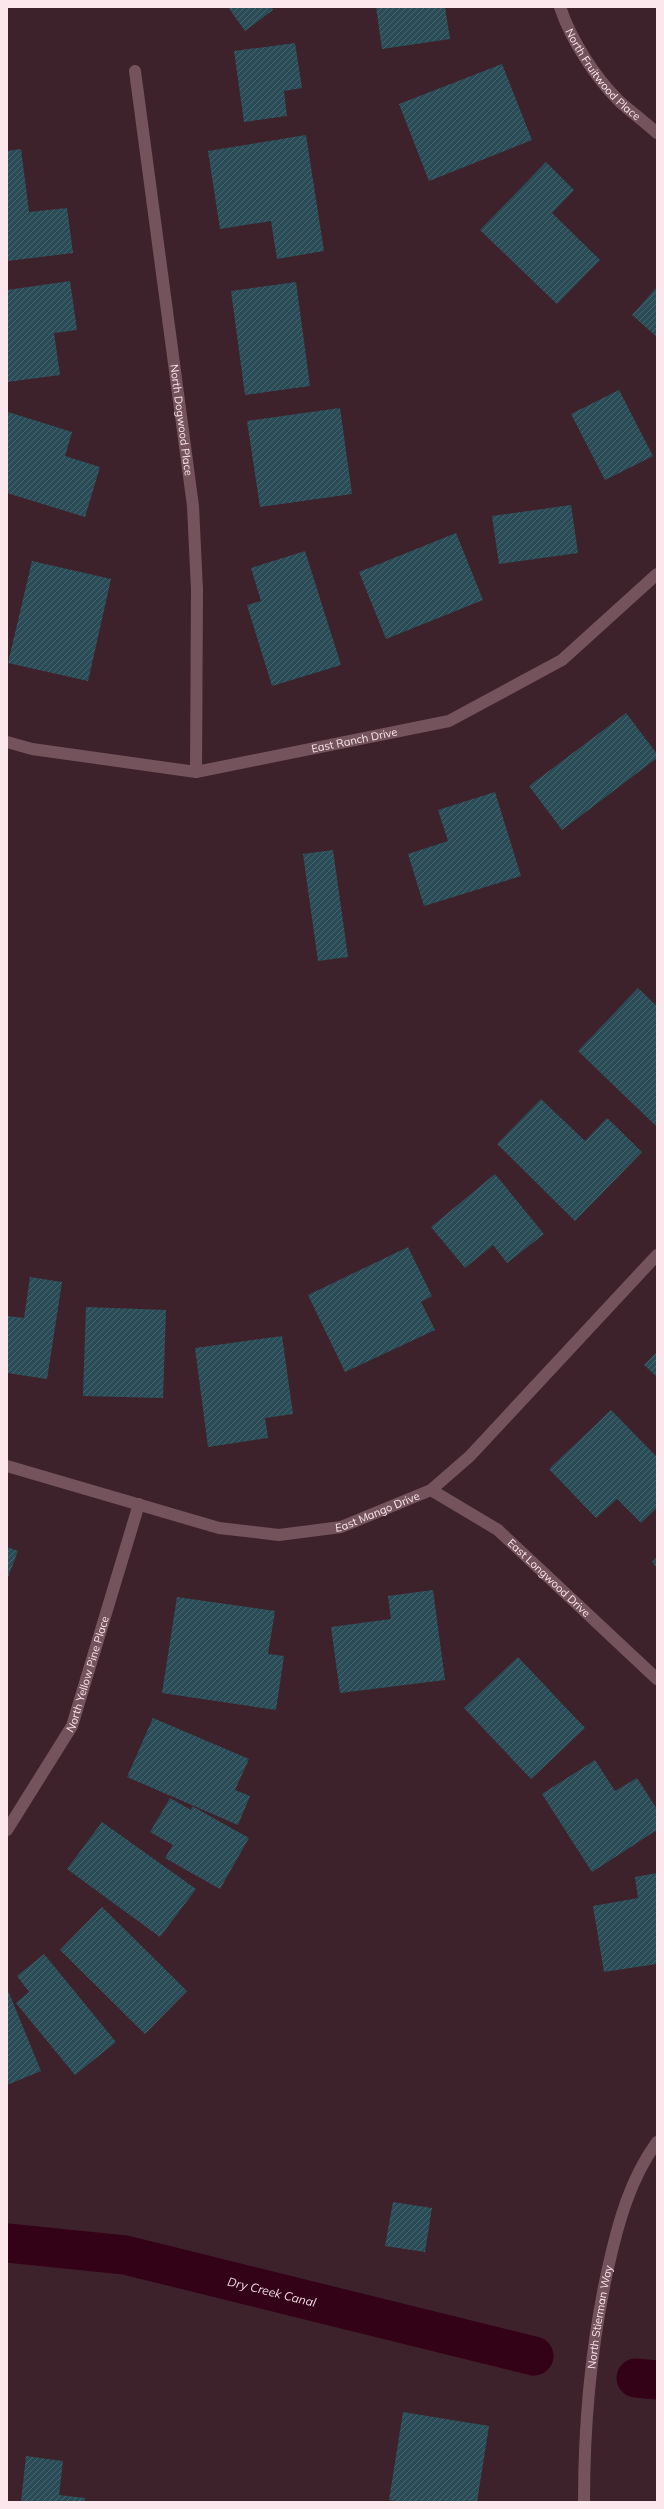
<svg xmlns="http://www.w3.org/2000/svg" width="664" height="2509" font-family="Mulish,sans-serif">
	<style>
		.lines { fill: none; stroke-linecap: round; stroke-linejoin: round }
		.canal { stroke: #340217; stroke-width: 39 }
		.building { fill: url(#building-hatch) }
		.minor { stroke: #74535d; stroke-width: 12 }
		.labels { text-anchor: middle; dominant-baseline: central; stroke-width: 3.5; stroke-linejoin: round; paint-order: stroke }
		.street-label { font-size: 11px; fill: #fbe7ec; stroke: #3e222b }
		.water-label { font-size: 12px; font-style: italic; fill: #f2dbe1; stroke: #3e222b }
	</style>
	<defs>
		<pattern id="building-hatch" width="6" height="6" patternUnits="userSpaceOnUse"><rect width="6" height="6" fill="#294c57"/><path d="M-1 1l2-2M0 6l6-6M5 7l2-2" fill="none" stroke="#49666f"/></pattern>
	</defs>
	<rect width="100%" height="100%" fill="#3e222b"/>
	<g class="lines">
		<!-- canal -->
		<g class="canal">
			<path id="s1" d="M7 2243 125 2255 534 2356"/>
			<path d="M636 2378 657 2380"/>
		</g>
	</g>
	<!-- building -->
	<path class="building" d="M228 7H271L273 10 245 31Z
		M376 7H445L450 39 382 49Z
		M295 43 302 88 284 91 287 116 244 122 234 51Z
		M502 64 532 140 429 181 399 104Z
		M306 135 324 251 277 259 271 221 220 229 208 151Z
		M21 149 29 212 67 208 73 253 7 261V151Z
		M546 162 574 190 552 213 600 260 557 304 480 230Z
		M70 281 77 330 54 333 60 375 7 382V290Z
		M296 282 310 386 245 395 231 291Z
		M657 287V337L632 315Z
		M619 390 653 456 605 480 571 414Z
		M340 408 352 494 260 507 247 421Z
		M8 412 72 432 65 456 100 467 85 517 7 493Z
		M571 505 578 553 499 564 492 516Z
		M456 533 483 600 386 639 359 572Z
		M305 551 341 665 272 686 247 605 261 601 251 568Z
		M32 561 111 579 88 681 8 663Z
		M626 713 657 754V758L562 830 529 786Z
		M495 792 521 876 424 906 408 854 448 841 438 810Z
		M333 850 348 957 318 961 303 854Z
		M638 988 657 1006 656 1126 578 1051Z
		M541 1099 585 1141 607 1118 642 1152 575 1221 497 1144Z
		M495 1174 544 1234 507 1263 493 1245 465 1268 431 1227Z
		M408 1247 432 1296 421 1302 435 1330 345 1372 308 1295Z
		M30 1277 62 1282 47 1379 7 1373V1316L24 1318Z
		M86 1307 166 1310 163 1398 83 1396Z
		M282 1336 293 1414 265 1418 268 1438 208 1447 195 1348Z
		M657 1352V1377L644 1365Z
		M611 1410 657 1457V1508L641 1523 617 1499 596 1518 549 1469Z
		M7 1547 18 1551 7 1580Z
		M657 1557V1568L652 1562Z
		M433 1590 445 1680 340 1693 331 1627 391 1619 388 1596Z
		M177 1597 275 1611 268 1654 284 1656 276 1710 162 1693Z
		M518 1657 585 1728 531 1779 464 1708Z
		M153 1718 249 1759 235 1790 250 1796 238 1825 127 1777Z
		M595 1760 615 1791 637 1778 657 1809V1830L592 1872 542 1794Z
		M170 1798 191 1810 192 1806 249 1838 220 1889 165 1858 173 1845 150 1832Z
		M102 1822 196 1889 160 1937 67 1869Z
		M657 1873V1964L604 1972 593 1906 638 1898 635 1877Z
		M102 1907 187 1991 145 2034 60 1950Z
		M44 1954 116 2042 75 2075 16 2003 29 1992 17 1976Z
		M7 1988 41 2071 7 2085Z
		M393 2202 432 2208 425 2252 385 2246Z
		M403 2412 489 2426 477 2502H403L389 2500Z
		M26 2456 63 2461 59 2495 85 2498V2502H21Z"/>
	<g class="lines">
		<!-- minor -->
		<g class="minor">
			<path id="s2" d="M560 7C571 40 595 77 619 101 631 112 645 122 657 133"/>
			<path id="s3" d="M135 71 193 506 197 590 196 772"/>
			<path id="s4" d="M7 742 32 749 196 772 449 721 562 660 657 574"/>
			<path id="s5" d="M7 1466 219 1528 279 1535 341 1527 431 1490 470 1456 657 1255"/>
			<path id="s6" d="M431 1490 498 1530 657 1679"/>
			<path id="s7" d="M7 1830 72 1726 139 1504"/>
			<path id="s8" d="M584 2502C584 2423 591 2345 608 2268 618 2223 630 2179 657 2142"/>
		</g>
	</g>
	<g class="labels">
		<!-- street labels -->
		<g class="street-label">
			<text stroke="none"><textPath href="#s2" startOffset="81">North Fruitwood Place</textPath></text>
			<text stroke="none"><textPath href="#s3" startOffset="352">North Dogwood Place</textPath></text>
			<text stroke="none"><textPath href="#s4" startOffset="353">East Ranch Drive</textPath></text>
			<text stroke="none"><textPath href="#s5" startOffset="383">East Mango Drive</textPath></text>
			<text stroke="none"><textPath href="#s6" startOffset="148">East Longwood Drive</textPath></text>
			<text stroke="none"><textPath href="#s7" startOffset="177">North Yellow Pine Place</textPath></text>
			<text stroke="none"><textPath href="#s8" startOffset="186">North Stierman Way</textPath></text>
		</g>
		<!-- water labels -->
		<g class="water-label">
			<text stroke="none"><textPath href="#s1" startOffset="270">Dry Creek Canal</textPath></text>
		</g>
	</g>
	<!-- border -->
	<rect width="664" height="2509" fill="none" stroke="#fbe7ec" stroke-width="16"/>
</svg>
